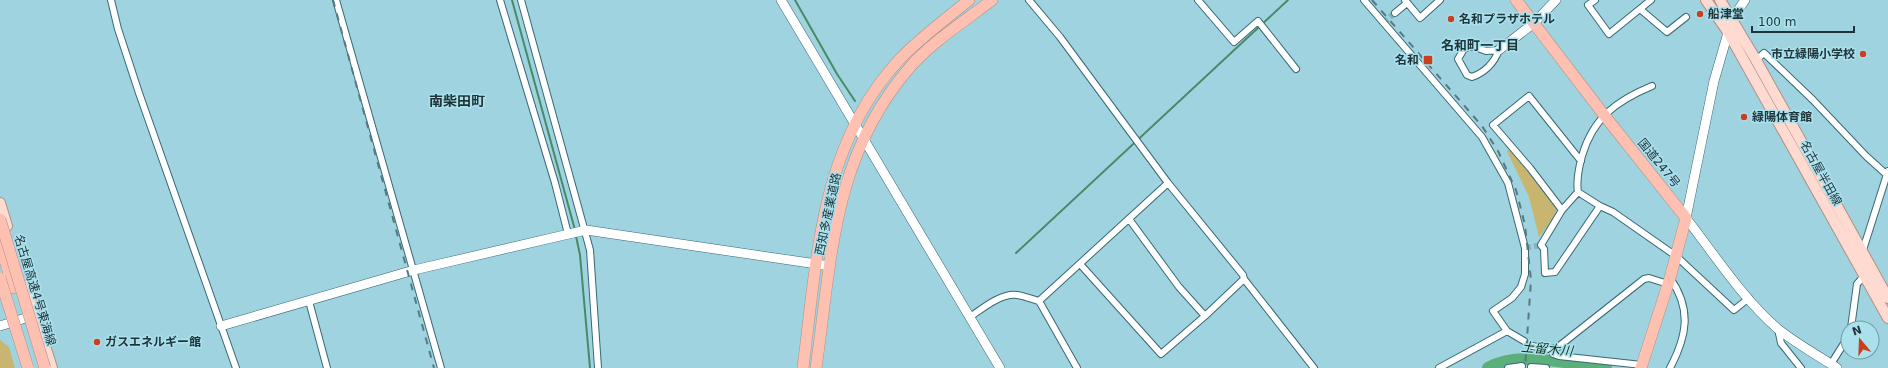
<svg xmlns="http://www.w3.org/2000/svg" width="1888" height="368" font-family="'DejaVu Sans','Noto Sans JP',sans-serif">
	<style>
		.green { fill: #c8b56f }
		.lines { fill: none; stroke-linecap: round; stroke-linejoin: round }
		.stream { stroke: #498a66; stroke-width: 2 }
		.river { stroke: #5baf7a; stroke-width: 12 }
		.street-tunnel { stroke: #85b3be; stroke-width: 6; stroke-dasharray: 6 3; stroke-linecap: butt }
		.street-casing { stroke: #386975; stroke-width: 8 }
		.secondary-casing { stroke: #386975; stroke-width: 10 }
		.primary-casing { stroke: #b09087; stroke-width: 12 }
		.highway-casing { stroke: #b09087; stroke-width: 12 }
		.street { stroke: #fff; stroke-width: 6 }
		.secondary { stroke: #fff; stroke-width: 9 }
		.primary { stroke: #fedad0; stroke-width: 10 }
		.highway { stroke: #fec1b1; stroke-width: 11 }
		.rail { stroke: #577981; stroke-width: 2; stroke-dasharray: 7 7; stroke-linecap: butt }
		.highway-bridge-casing { stroke: #b09087; stroke-width: 12; stroke-linecap: butt }
		.highway-bridge { stroke: #fec1b1; stroke-width: 11 }
		.poi-dot { fill: #ca401f; stroke: #abe0ed; stroke-width: 1.5 }
		.labels { text-anchor: middle; dominant-baseline: central; stroke-width: 3; stroke-linejoin: round; paint-order: stroke }
		.poi-label { font-size: 12px; font-weight: bold; fill: #1f3439; stroke: #abe0ed; text-anchor: start }
		.street-label { font-size: 12px; fill: #1f3439; stroke: #abe0ed }
		.neighbourhood-label { font-size: 13px; font-weight: bold; fill: #1f3439; stroke: #abe0ed }
		.water-label { font-size: 13px; font-style: italic; fill: #0f341e; stroke: #abe0ed }
		.quarter-label { font-size: 14px; font-weight: bold; fill: #1f3439; stroke: #abe0ed }
	</style>
	<rect width="100%" height="100%" fill="#9fd3df"/>
	<!-- green -->
	<path class="green" d="M1510 149 1557 209 1552 220 1539 237 1529 197 1507 151Z
		M0 340 9 347 15 368H0Z"/>
	<g class="lines">
		<!-- stream -->
		<path class="stream" d="M512 0 575 230
			M795 0 837 74 855 101
			M576 236 580 255 590 368
			M1016 253 1288 0"/>
		<!-- river -->
		<path class="river" d="M1488 368C1520 350 1570 364 1606 368"/>
		<!-- street-tunnel -->
		<path class="street-tunnel" d="M1383 23 1395 13
			M1525 248 1541 245"/>
		<!-- street casing -->
		<g class="street-casing">
			<path id="street" d="M111 0 118 29 139 93 236 368
				M336 0 441 368
				M500 0 555 183 568 234
				M521 0 590 250 598 368
				M1029 0 1060 37 1168 183 1243 275 1244 279 1314 368
				M1198 0 1234 42 1258 21 1296 69
				M1364 0 1482 137 1508 183 1525 248V274L1521 287 1512 298 1493 311 1507 331 1524 341
				M1405 0 1420 18 1440 0
				M1595 0 1588 5 1609 34 1651 0
				M1640 9 1667 32 1686 17
				M1395 13 1407 3
				M1469 47H1475L1486 51 1499 50C1494 63 1486 72 1472 77L1467 75 1458 59 1464 49Z
				M1756 60 1764 53 1813 100 1866 156 1886 174
				M1578 192 1600 206 1613 212 1676 256 1734 310 1749 298
				M1600 206 1555 272 1545 273 1544 249 1541 245 1562 210 1578 192C1576 180 1579 167 1582 156 1593 118 1616 101 1652 86
				M1562 210 1530 168 1493 125 1529 96 1581 161
				M1129 219 1179 287 1205 316
				M1862 253 1888 171
				M1080 264 1161 354 1205 316 1244 279
				M309 301 327 368
				M1039 301 1168 183
				M970 317C983 308 1001 293 1017 295 1024 296 1032 299 1039 301L1077 368
				M1851 328 1857 284 1864 276V272
				M1778 329 1781 343 1801 368
				M1532 346 1552 349 1558 347 1644 279 1649 278 1668 284
				M1552 349 1553 354 1559 356 1642 365
				M1831 364 1848 337
				M1531 367 1546 368
				M1439 368 1507 331
				M1508 368 1522 366
				M1670 368C1687 336 1692 309 1670 278"/>
		</g>
		<!-- secondary casing -->
		<g class="secondary-casing">
			<path id="secondary" d="M781 0 1000 368
				M1745 0 1732 19 1714 81 1686 218C1714 254 1743 299 1778 329 1797 344 1817 355 1837 368
				M1499 50 1534 23 1556 0
				M0 326 35 315
				M221 326 414 270 586 230 830 266"/>
		</g>
		<!-- primary casing -->
		<g class="primary-casing">
			<path id="primary" d="M1706 0 1728 32 1888 318
				M1720 0 1756 60 1888 298
				M0 203 7 226
				M26 286 52 368"/>
		</g>
		<!-- highway casing -->
		<g class="highway-casing">
			<path id="highway" d="M1516 0 1604 115 1686 218 1670 278 1641 368
				M0 243 13 288
				M803 368C817 259 820 144 900 59 921 37 946 19 969 0
				M816 368C832 257 832 157 910 67 933 41 965 21 992 0"/>
		</g>
		<!-- street -->
		<use href="#street" class="street"/>
		<!-- secondary -->
		<use href="#secondary" class="secondary"/>
		<!-- primary -->
		<use href="#primary" class="primary"/>
		<!-- highway -->
		<use href="#highway" class="highway"/>
		<!-- rail -->
		<path class="rail" d="M333 0 434 368
			M1372 0 1482 126 1498 151 1516 190 1525 225 1531 280 1525 368"/>
		<!-- highway-bridge casing -->
		<g class="highway-bridge-casing">
			<path id="highway-bridge" d="M0 219 45 368
				M0 278 28 368"/>
		</g>
		<!-- highway-bridge -->
		<use href="#highway-bridge" class="highway-bridge"/>
	</g>
	<!-- markers -->
	<g class="poi-dot">
		<circle cx="1700" cy="14" r="4"/>
		<circle cx="1451" cy="19" r="4"/>
		<circle cx="1863" cy="54" r="4"/>
		<rect x="1423" y="55" width="10" height="10" rx="2"/>
		<circle cx="1744" cy="117" r="4"/>
		<circle cx="97" cy="342" r="4"/>
	</g>
	<g class="labels">
		<!-- poi labels -->
		<g class="poi-label">
			<text x="1708" y="14">船津堂</text>
			<text x="1459" y="19">名和プラザホテル</text>
			<text x="1855" y="54" text-anchor="end">市立緑陽小学校</text>
			<text x="1419" y="60" text-anchor="end">名和</text>
			<text x="1752" y="117">緑陽体育館</text>
			<text x="105" y="342">ガスエネルギー館</text>
		</g>
		<!-- street labels -->
		<g class="street-label">
			<text transform="translate(1659 163) rotate(51)">国道247号</text>
			<text transform="translate(1821 173) rotate(61)">名古屋半田線</text>
			<text transform="translate(828 214) rotate(-78)">西知多産業道路</text>
			<text transform="translate(35 290) rotate(73)">名古屋高速4号東海線</text>
		</g>
		<!-- neighbourhood labels -->
		<g class="neighbourhood-label">
			<text x="1480" y="45">名和町一丁目</text>
		</g>
		<!-- water labels -->
		<g class="water-label">
			<text transform="translate(1547 349) rotate(5)">土留木川</text>
		</g>
		<!-- quarter labels -->
		<g class="quarter-label">
			<text x="457" y="101">南柴田町</text>
		</g>
	</g>
	<!-- north arrow -->
	<g transform="translate(1860 340) rotate(341)"><circle r="19" fill="#abe0ed" stroke="#739ba5"/>
	<path d="M0-3L7 15L0 10L-7 15Z" fill="#ca401f"/>
	<text y="-6" font-size="11" font-weight="bold" text-anchor="middle" fill="#1f3439">N</text>
	</g>
	<!-- scale -->
	<path d="M1752 26v6h102v-6" fill="none" stroke="#1f3439" stroke-width="2"/>
	<text x="1758" y="26" font-size="12" fill="#1f3439" stroke="#abe0ed" stroke-width="3" paint-order="stroke">100 m</text>
</svg>
